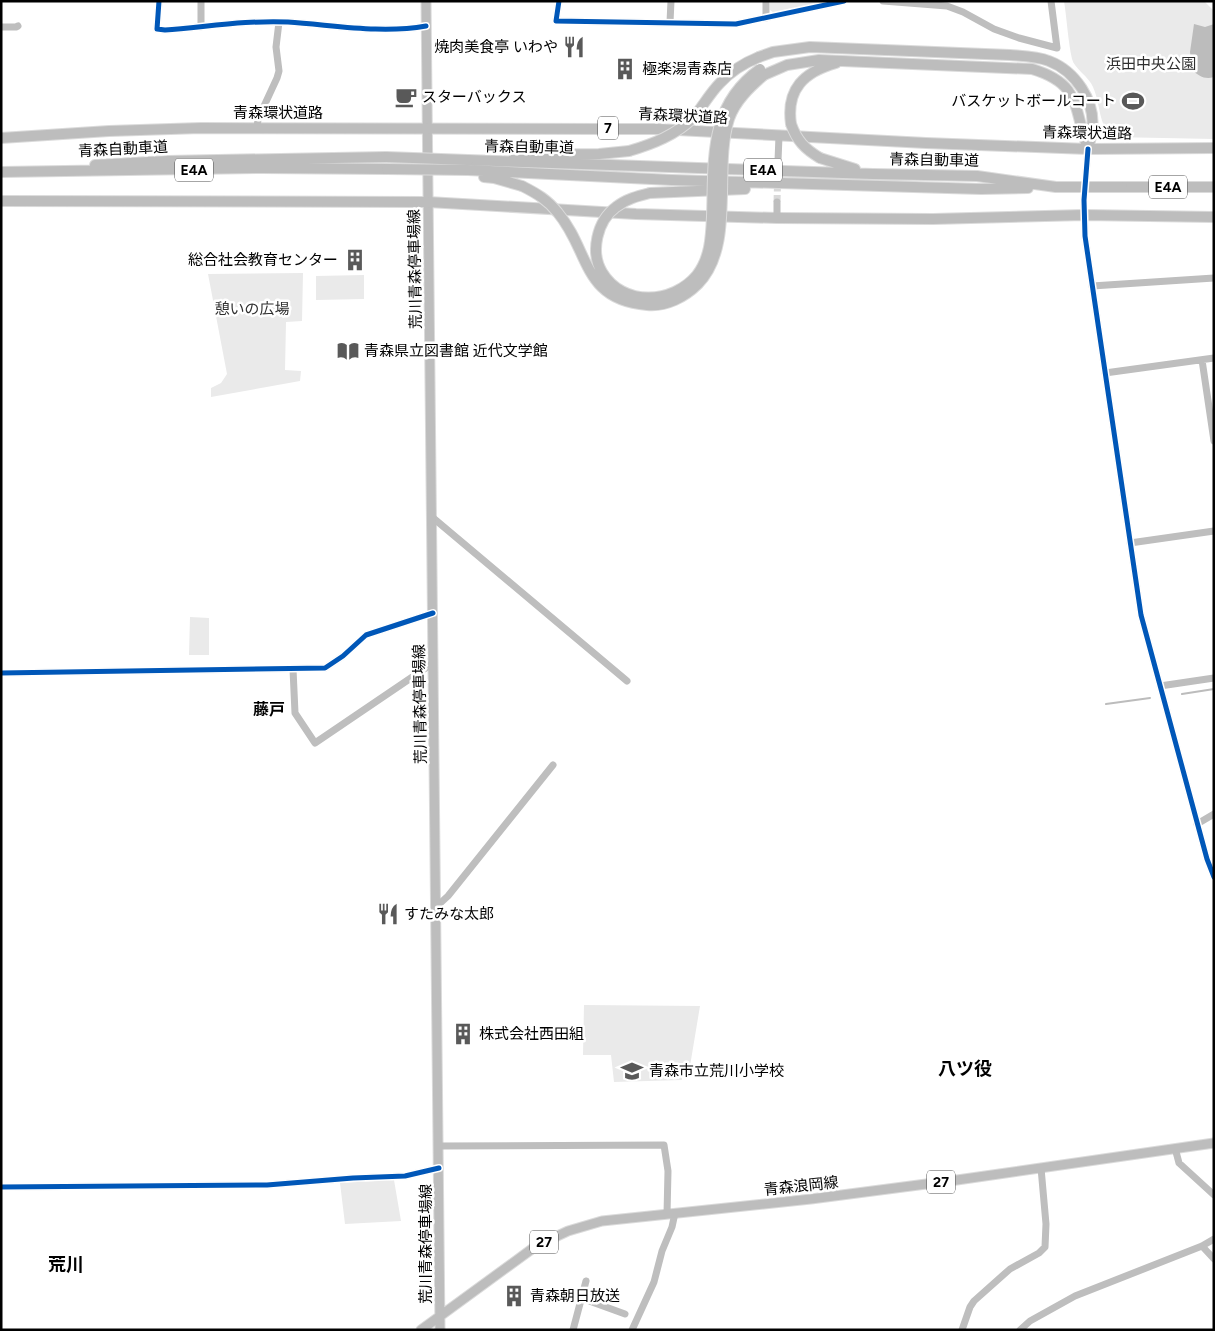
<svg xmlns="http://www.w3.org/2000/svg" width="1215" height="1331" font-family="Figtree,'Noto Sans JP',sans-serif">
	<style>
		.green { fill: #eaeaea }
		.water { fill: #bcbcbc }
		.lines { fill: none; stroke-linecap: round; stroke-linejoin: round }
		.stream { stroke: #bcbcbc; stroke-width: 2 }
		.minor-tunnel { stroke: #d9d9d9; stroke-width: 7; stroke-dasharray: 7 3.5; stroke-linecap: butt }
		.major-casing { stroke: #dbdbdb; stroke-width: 11 }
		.highway-casing { stroke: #dbdbdb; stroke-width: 12 }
		.minor { stroke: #bebebe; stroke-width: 7 }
		.major { stroke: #bdbdbd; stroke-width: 9 }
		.highway { stroke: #bdbdbd; stroke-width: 10 }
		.highway-bridge-casing { stroke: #dbdbdb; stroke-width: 12; stroke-linecap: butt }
		.highway-bridge { stroke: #bdbdbd; stroke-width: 10 }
		.cycleway-casing { stroke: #fff; stroke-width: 8 }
		.cycleway { stroke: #0057b8; stroke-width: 5 }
		.labels { text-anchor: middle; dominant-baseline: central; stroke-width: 5; stroke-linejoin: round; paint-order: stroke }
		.shield { fill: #fff; stroke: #4c4c4c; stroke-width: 1 }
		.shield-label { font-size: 14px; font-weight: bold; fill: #000 }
		.poi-label { font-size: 15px; fill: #000; stroke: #fff; text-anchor: start }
		.park-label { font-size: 15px; fill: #2f2f2f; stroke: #fff }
		.street-label { font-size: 15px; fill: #000; stroke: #fff }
		.neighbourhood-label { font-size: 16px; font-weight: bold; fill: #000; stroke: #fff }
		.quarter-label { font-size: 18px; font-weight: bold; fill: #000; stroke: #fff }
	</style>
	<rect width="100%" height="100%" fill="#fff"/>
	<!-- green -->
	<path class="green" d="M770 1H830L774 13 770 10Z
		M1064 1H1204L1214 11V139L1112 137C1098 124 1101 105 1093 87 1089 77 1074 68 1072 59 1068 41 1067 20 1064 1Z
		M303 273 302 321 286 322 285 370 301 371 300 381 211 397V388L221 383 227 374 208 274Z
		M364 275V299L316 300V276Z
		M190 617 209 618V655H189Z
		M584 1005 700 1006 689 1072H682V1080L614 1082 611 1055H583Z
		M394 1180 401 1221 345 1224 340 1183Z"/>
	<!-- water -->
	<path class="water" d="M1194 24 1205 27 1214 24V77C1205 80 1199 76 1192 70L1190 52Z"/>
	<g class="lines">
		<!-- stream -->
		<path class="stream" d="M1182 694 1214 689
			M1106 704 1150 698"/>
		<!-- minor-tunnel -->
		<path class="minor-tunnel" d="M777 202 778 167"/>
		<!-- major casing -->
		<g class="major-casing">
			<path id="major" d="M426 1 440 1330
				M421 1330 536 1246 568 1231 602 1221 811 1199 957 1180 1214 1143"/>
		</g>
		<!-- highway casing -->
		<g class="highway-casing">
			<path id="highway" d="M759 57 773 52 810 47 1010 55C1023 56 1037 56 1049 61 1075 71 1096 101 1092 130 1092 136 1089 143 1088 149
				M764 75 787 65 819 60 1032 69C1082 84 1073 108 1088 149
				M791 124C786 89 804 72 836 63
				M1 138 109 131 201 128 620 129H658L926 143 1088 149 1214 148
				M514 155 599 154 629 151
				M820 158 855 169
				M468 160 873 174 977 176 1056 187
				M95 165 167 161 386 157
				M468 170 672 180 981 189 1028 188
				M1 172 262 168 387 169
				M484 177 494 178 522 186
				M1122 187H1214
				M650 193 745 189
				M1 201 428 202 636 214 777 218 933 219 1084 215 1214 217"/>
		</g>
		<!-- minor -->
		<path class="minor" d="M159 1 157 29 165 30C206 27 247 20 288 22 334 25 381 34 426 26
			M201 1V27
			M559 1 556 21 736 24 844 1
			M766 1V18
			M883 1 947 6 963 12 994 29 1019 38 1057 48 1051 1
			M670 22 671 1
			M1 27H16L18 26
			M257 128 258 119 277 78 279 71 276 47 279 22
			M1088 149 1084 200 1085 236 1141 615 1207 859 1214 877
			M778 161 779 136
			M777 218V202
			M1092 286 1214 278
			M1202 360 1214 441
			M1105 373 1214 358
			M432 517 627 681
			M1130 543 1214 531
			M293 669 295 713 315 743 433 663
			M1 673 325 668 343 656 366 635 433 613
			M1160 686 1214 678
			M1197 824 1214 814
			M436 907 448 896 553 765
			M439 1146 664 1145 668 1171 667 1214
			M1175 1148 1179 1163 1214 1195
			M1 1187 267 1185 353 1178 405 1176 439 1168
			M1202 1246 1214 1259
			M581 1298 625 1314
			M573 1330 586 1281
			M632 1330 654 1282 662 1251 672 1227 675 1213
			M962 1330 970 1307 974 1301 1010 1269 1039 1253 1045 1247 1046 1224 1041 1168
			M1020 1330 1030 1321 1075 1296 1202 1246 1214 1239"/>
		<!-- major -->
		<use href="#major" class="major"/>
		<!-- highway -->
		<use href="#highway" class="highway"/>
		<!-- highway-bridge casing -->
		<g class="highway-bridge-casing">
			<path id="highway-bridge" d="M791 124C797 141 805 149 820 158
				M629 151C653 144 676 135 694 117 703 106 710 93 720 83 731 71 744 63 759 57
				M386 157 468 160
				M387 169 468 170
				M522 186C536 193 548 200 558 213 590 251 582 300 647 305 666 307 685 297 698 284 736 245 713 169 729 119 735 101 750 87 764 75
				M1056 187H1122
				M650 193C638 196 626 199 616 207 597 221 590 252 602 272 623 307 673 304 697 275 710 258 711 238 712 217 714 160 708 106 760 69"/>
		</g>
		<!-- highway-bridge -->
		<use href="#highway-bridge" class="highway-bridge"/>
		<!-- cycleway casing -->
		<g class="cycleway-casing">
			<path id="cycleway" d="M159 1 157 29 165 30C206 27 247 20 288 22 334 25 381 34 426 26
				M559 1 556 21 736 24 844 1
				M1088 149 1084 200 1085 236 1141 615 1207 859 1214 877
				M1 673 325 668 343 656 366 635 433 613
				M1 1187 267 1185 353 1178 405 1176 439 1168"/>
		</g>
		<!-- cycleway -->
		<use href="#cycleway" class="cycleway"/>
	</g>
	<!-- icons -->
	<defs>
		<g id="restaurant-bare" transform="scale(1.725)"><path d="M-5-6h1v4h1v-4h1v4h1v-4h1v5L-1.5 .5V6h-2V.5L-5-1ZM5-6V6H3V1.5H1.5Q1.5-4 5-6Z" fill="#595959" stroke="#fff" stroke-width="2.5" paint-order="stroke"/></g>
		<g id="building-bare" transform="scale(1.725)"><path d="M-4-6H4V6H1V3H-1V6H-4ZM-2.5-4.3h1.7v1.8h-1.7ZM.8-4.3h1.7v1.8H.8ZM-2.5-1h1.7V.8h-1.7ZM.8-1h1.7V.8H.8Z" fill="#595959" stroke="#fff" stroke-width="2.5" paint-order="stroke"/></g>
		<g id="cafe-bare" transform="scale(1.725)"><path d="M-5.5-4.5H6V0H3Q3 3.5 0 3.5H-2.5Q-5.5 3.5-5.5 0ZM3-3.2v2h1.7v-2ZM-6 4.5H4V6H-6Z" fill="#595959" stroke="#fff" stroke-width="2.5" paint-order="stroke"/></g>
		<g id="stadium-bare" transform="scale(1.725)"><path d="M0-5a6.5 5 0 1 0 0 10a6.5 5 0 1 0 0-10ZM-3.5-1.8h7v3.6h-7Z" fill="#595959" stroke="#fff" stroke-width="2.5" paint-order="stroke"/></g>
		<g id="library-bare" transform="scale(1.725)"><path d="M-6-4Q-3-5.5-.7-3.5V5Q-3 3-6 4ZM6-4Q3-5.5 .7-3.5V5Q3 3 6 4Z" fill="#595959" stroke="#fff" stroke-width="2.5" paint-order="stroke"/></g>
		<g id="school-bare" transform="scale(1.725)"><path d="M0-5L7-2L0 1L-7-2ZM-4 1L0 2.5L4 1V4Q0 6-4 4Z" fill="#595959" stroke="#fff" stroke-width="2.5" paint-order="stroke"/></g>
	</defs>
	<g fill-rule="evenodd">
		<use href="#restaurant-bare" x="574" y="47"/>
		<use href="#building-bare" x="625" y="69"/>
		<use href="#cafe-bare" x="406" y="97"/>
		<use href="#stadium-bare" x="1133" y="101"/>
		<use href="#building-bare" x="355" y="260"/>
		<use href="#library-bare" x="348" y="351"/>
		<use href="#restaurant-bare" x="388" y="914"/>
		<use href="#building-bare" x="463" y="1034"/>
		<use href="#school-bare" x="632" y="1071"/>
		<use href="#building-bare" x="514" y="1296"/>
	</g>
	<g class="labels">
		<!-- shield labels -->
		<g class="shield">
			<rect x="598" y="116.5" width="20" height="23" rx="4"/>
			<rect x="175" y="158.5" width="38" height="23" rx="4"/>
			<rect x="744" y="158.5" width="38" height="23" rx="4"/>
			<rect x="1149" y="175.5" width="38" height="23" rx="4"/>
			<rect x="927" y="1170.5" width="28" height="23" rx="4"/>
			<rect x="530" y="1230.5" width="28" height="23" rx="4"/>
		</g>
		<g class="shield-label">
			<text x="608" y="128">7</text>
			<text x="194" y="170">E4A</text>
			<text x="763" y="170">E4A</text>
			<text x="1168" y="187">E4A</text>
			<text x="941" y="1182">27</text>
			<text x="544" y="1242">27</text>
		</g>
		<!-- poi labels -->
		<g class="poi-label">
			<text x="558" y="47" text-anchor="end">焼肉美食亭 いわや</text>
			<text x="642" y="69">極楽湯青森店</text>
			<text x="422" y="97">スターバックス</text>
			<text x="1116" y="101" text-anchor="end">バスケットボールコート</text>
			<text x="338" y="260" text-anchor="end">総合社会教育センター</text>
			<text x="364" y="351">青森県立図書館 近代文学館</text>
			<text x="404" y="914">すたみな太郎</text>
			<text x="479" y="1034">株式会社西田組</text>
			<text x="649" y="1071">青森市立荒川小学校</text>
			<text x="530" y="1296">青森朝日放送</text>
		</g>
		<!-- park labels -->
		<g class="park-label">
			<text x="1151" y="64">浜田中央公園</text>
			<text x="252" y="309">憩いの広場</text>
		</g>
		<!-- street labels -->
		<g class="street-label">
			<text x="278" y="113">青森環状道路</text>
			<text transform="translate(683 116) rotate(3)">青森環状道路</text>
			<text transform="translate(1087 133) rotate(1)">青森環状道路</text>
			<text transform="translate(529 147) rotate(1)">青森自動車道</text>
			<text transform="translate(123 149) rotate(-3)">青森自動車道</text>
			<text transform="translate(934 160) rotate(1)">青森自動車道</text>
			<text transform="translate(415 269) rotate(-91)">荒川青森停車場線</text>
			<text transform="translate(420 704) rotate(-91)">荒川青森停車場線</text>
			<text transform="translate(801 1186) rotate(-6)">青森浪岡線</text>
			<text transform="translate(426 1244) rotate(-90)">荒川青森停車場線</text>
		</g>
		<!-- neighbourhood labels -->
		<g class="neighbourhood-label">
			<text x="269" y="709">藤戸</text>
		</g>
		<!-- quarter labels -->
		<g class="quarter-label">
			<text x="965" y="1069">八ツ役</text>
			<text x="66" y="1265">荒川</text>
		</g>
	</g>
	<!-- border -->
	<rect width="1215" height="1331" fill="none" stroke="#000000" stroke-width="5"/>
</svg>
